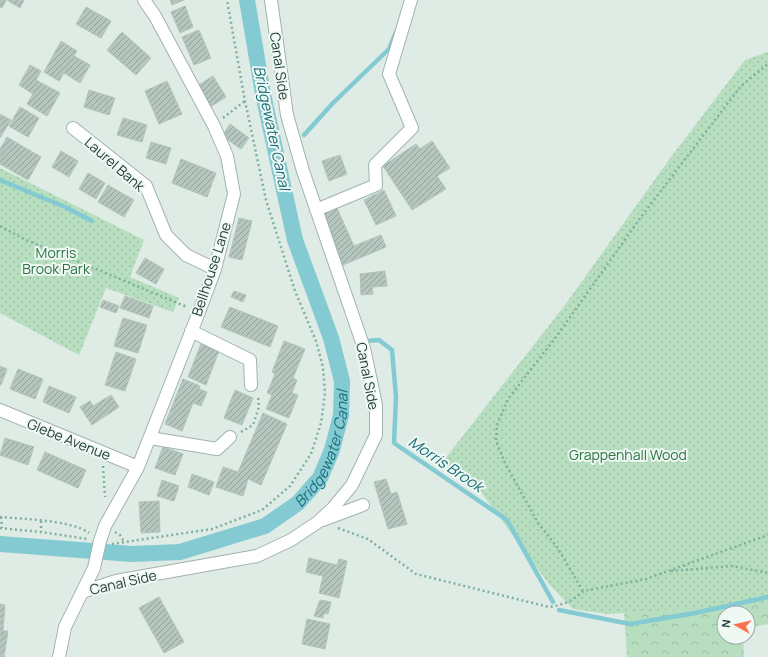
<svg xmlns="http://www.w3.org/2000/svg" width="768" height="657" font-family="Manrope,sans-serif">
	<style>
		.forest { fill: url(#forest-crowns) }
		.park { fill: url(#park-dots) }
		.lines { fill: none; stroke-linecap: round; stroke-linejoin: round }
		.stream { stroke: #84cad3; stroke-width: 4.5 }
		.canal { stroke: #84cad3; stroke-width: 16 }
		.building { fill: url(#building-hatch); stroke: #b1c5bc }
		.minor-casing { stroke: #a2b3ac; stroke-width: 14 }
		.path { stroke: #7eb09e; stroke-width: 2.5; stroke-dasharray: 2 3; stroke-linecap: butt }
		.minor { stroke: #fff; stroke-width: 12 }
		.minor-bridge-casing { stroke: #a2b3ac; stroke-width: 14; stroke-linecap: butt }
		.minor-bridge { stroke: #fff; stroke-width: 12 }
		.labels { text-anchor: middle; dominant-baseline: central; stroke-width: 4; stroke-linejoin: round; paint-order: stroke }
		.street-label { font-size: 14px; fill: #1f3c33; stroke: #eff8f3 }
		.park-label { font-size: 14px; fill: #287442; stroke: #eff8f3 }
		.water-label { font-size: 15px; font-style: italic; fill: #176d7a; stroke: #eff8f3 }
	</style>
	<defs>
		<pattern id="forest-crowns" width="20" height="18" patternUnits="userSpaceOnUse"><rect width="20" height="18" fill="#b6debf"/><path d="M2 6a3 3 0 1 1 6 0M12 15a3 3 0 1 1 6 0" fill="none" stroke="#9cbfa5"/></pattern>
		<pattern id="park-dots" width="8" height="8" patternUnits="userSpaceOnUse"><rect width="8" height="8" fill="#b6debf"/><path d="M2 2h.1M6 6h.1" fill="none" stroke="#9cbfa5" stroke-width="1.8" stroke-linecap="round"/></pattern>
		<pattern id="building-hatch" width="6" height="6" patternUnits="userSpaceOnUse"><rect width="6" height="6" fill="#b4c6be"/><path d="M-1 1l2-2M0 6l6-6M5 7l2-2" fill="none" stroke="#92a29b"/></pattern>
	</defs>
	<rect width="100%" height="100%" fill="#dfebe5"/>
	<!-- forest -->
	<path class="forest" d="M768 544V624L748 628V613H724V637H743L744 657H627L624 612Z"/>
	<!-- park -->
	<path class="park" d="M768 52V604L607 614 573 609 549 584 480 491 441 464 565 305 671 157 745 60Z
		M0 168 144 240 130 277 179 298 173 312 106 288 79 355 0 313Z"/>
	<g class="lines">
		<!-- stream -->
		<path class="stream" d="M304 135 333 103 389 49 396 32
			M0 180 65 207 92 221
			M366 341 379 340 392 350 396 397 394 443 507 520 553 602
			M559 610 630 624 695 613 768 597"/>
		<!-- canal -->
		<path class="canal" id="s1" d="M0 544 132 554 180 552 265 526 298 503 320 478 332 450 341 415 342 381 331 338 295 240 263 94 247 0"/>
	</g>
	<!-- building -->
	<path class="building" d="M0 0H6L2 8 0 7Z
		M7 0H24L20 8Z
		M170 0H184L172 5Z
		M185 6 193 27 180 33 171 12Z
		M86 7 111 21 101 38 76 24Z
		M199 30 211 58 194 65 182 37Z
		M122 32 151 58 136 75 107 50Z
		M61 41 77 51 74 56 90 65 80 83 64 73 59 81 44 72Z
		M30 65 41 71 36 80 60 93 47 116 27 104 33 94 19 85Z
		M213 76 226 97 207 109 194 88Z
		M167 81 182 114 159 124 145 91Z
		M89 90 115 98 109 115 84 107Z
		M20 107 39 118 28 137 9 126Z
		M0 114 11 120 0 138Z
		M123 118 147 125 142 142 117 135Z
		M230 124 249 138 241 149 222 136Z
		M7 137 41 157 28 180 0 164V149Z
		M432 141 450 168 437 176 446 189 412 210 383 166 416 144 420 149Z
		M151 142 171 148 166 164 146 158Z
		M61 151 78 161 69 177 52 167Z
		M340 155 347 174 329 181 322 161Z
		M181 159 216 173 207 197 172 183Z
		M88 173 105 183 96 199 79 189Z
		M108 185 134 200 124 217 98 202Z
		M384 190 396 216 376 225 364 200Z
		M337 208 354 246 381 235 386 247 343 265 322 214Z
		M239 218 252 221 242 260 229 257Z
		M145 258 164 269 156 284 136 273Z
		M385 271 387 286 372 287 373 294 361 295 360 274Z
		M234 291 246 295 243 302 231 297Z
		M125 296 153 306 149 318 120 308Z
		M103 300 119 306 116 313 100 307Z
		M230 307 278 326 270 347 221 327Z
		M123 318 147 325 138 353 114 346Z
		M284 341 305 349 293 378 297 380 292 393 298 395 289 418 266 409 272 395 267 393 275 374 272 372Z
		M201 344 219 351 206 385 188 377Z
		M116 352 136 359 125 391 105 385Z
		M0 366 7 369 1 385H0Z
		M18 369 43 379 35 399 10 389Z
		M183 379 200 386 199 389 207 392 201 406 193 403 182 431 165 424Z
		M49 386 76 397 69 413 43 402Z
		M235 390 253 398 242 425 224 418Z
		M111 395 119 407 92 425 80 407 90 401 93 406Z
		M263 413 287 424 261 485 248 479 243 496 216 487 223 467 238 472Z
		M5 438 34 447 28 465 0 455Z
		M163 447 183 454 175 475 155 468Z
		M45 452 86 470 78 488 37 470Z
		M192 474 214 482 209 495 188 487Z
		M386 479 391 494 397 492 407 524 388 529 374 482Z
		M162 480 179 486 174 501 157 496Z
		M159 501 160 532 141 533 139 502Z
		M309 558 337 565 339 559 347 561 339 598 319 593 323 576 306 572Z
		M159 597 184 642 164 653 139 608Z
		M320 600 331 602 328 614 324 613 323 618 314 616Z
		M0 604 5 605 3 631H8L4 657H0Z
		M307 619 330 624 325 649 302 644Z"/>
	<g class="lines">
		<!-- minor casing -->
		<g class="minor-casing">
			<path id="minor" d="M73 128 146 186 166 235 186 255 215 269
				M316 210 376 185 375 165 412 128 389 74 411 0
				M191 331 250 360 251 385
				M0 410 138 467
				M150 438 217 449 230 437
				M323 520 363 505
				M100 541 105 526 138 467 199 312 215 269 234 194 227 156 214 126 155 16 144 0
				M82 592 116 581 257 556 291 540 318 522 333 508 352 485 376 435V405L364 348 303 171 287 115 271 0
				M59 657 65 627 94 568"/>
		</g>
		<!-- path -->
		<path class="path" d="M223 118 245 101
			M0 226 24 239 187 307
			M241 432 253 425 259 407 258 395
			M103 466 105 497
			M0 517C23 519 71 520 89 533
			M1 517 2 528
			M41 521V532
			M0 528 41 532 87 539
			M338 528 368 539 416 574 549 607C563 605 573 601 583 591L646 579 768 535
			M115 532 120 535 124 542
			M112 544 212 529 262 510 290 486 311 454 321 423 325 393 323 367 316 341 295 291 266 200 245 101 227 0
			M671 571 732 566 768 573
			M583 591 557 547 538 523 505 463 496 441 497 425 508 399 556 337 641 217 741 86 768 64"/>
		<!-- minor -->
		<use href="#minor" class="minor"/>
		<!-- minor-bridge casing -->
		<g class="minor-bridge-casing">
			<path id="minor-bridge" d="M94 568 100 541"/>
		</g>
		<!-- minor-bridge -->
		<use href="#minor-bridge" class="minor-bridge"/>
	</g>
	<g class="labels">
		<!-- street labels -->
		<g class="street-label">
			<text transform="translate(280 66) rotate(82)">Canal Side</text>
			<text transform="translate(115 164) rotate(41)">Laurel Bank</text>
			<text transform="translate(211 269) rotate(-72)">Bellhouse Lane</text>
			<text transform="translate(368 376) rotate(79)">Canal Side</text>
			<text transform="translate(69 439) rotate(22)">Glebe Avenue</text>
			<text transform="translate(123 582) rotate(-13)">Canal Side</text>
		</g>
		<!-- park labels -->
		<g class="park-label">
			<text x="56" y="252">Morris<tspan x="56" dy="16">Brook Park</tspan></text>
			<text x="628" y="454">Grappenhall Wood</text>
		</g>
		<!-- water labels -->
		<g class="water-label">
			<text transform="translate(272 128) rotate(78)">Bridgewater Canal</text>
			<text stroke="none"><textPath href="#s1" startOffset="371">Bridgewater Canal</textPath></text>
			<text transform="translate(446 464) rotate(34)">Morris Brook</text>
		</g>
	</g>
	<!-- north arrow -->
	<g transform="translate(736 625) rotate(278)"><circle r="19" fill="#eff8f3" stroke="#9cada6"/>
	<path d="M0-3L7 15L0 10L-7 15Z" fill="#f8724f"/>
	<text y="-6" font-size="11" font-weight="bold" text-anchor="middle" fill="#1f3c33">N</text>
	</g>
</svg>
